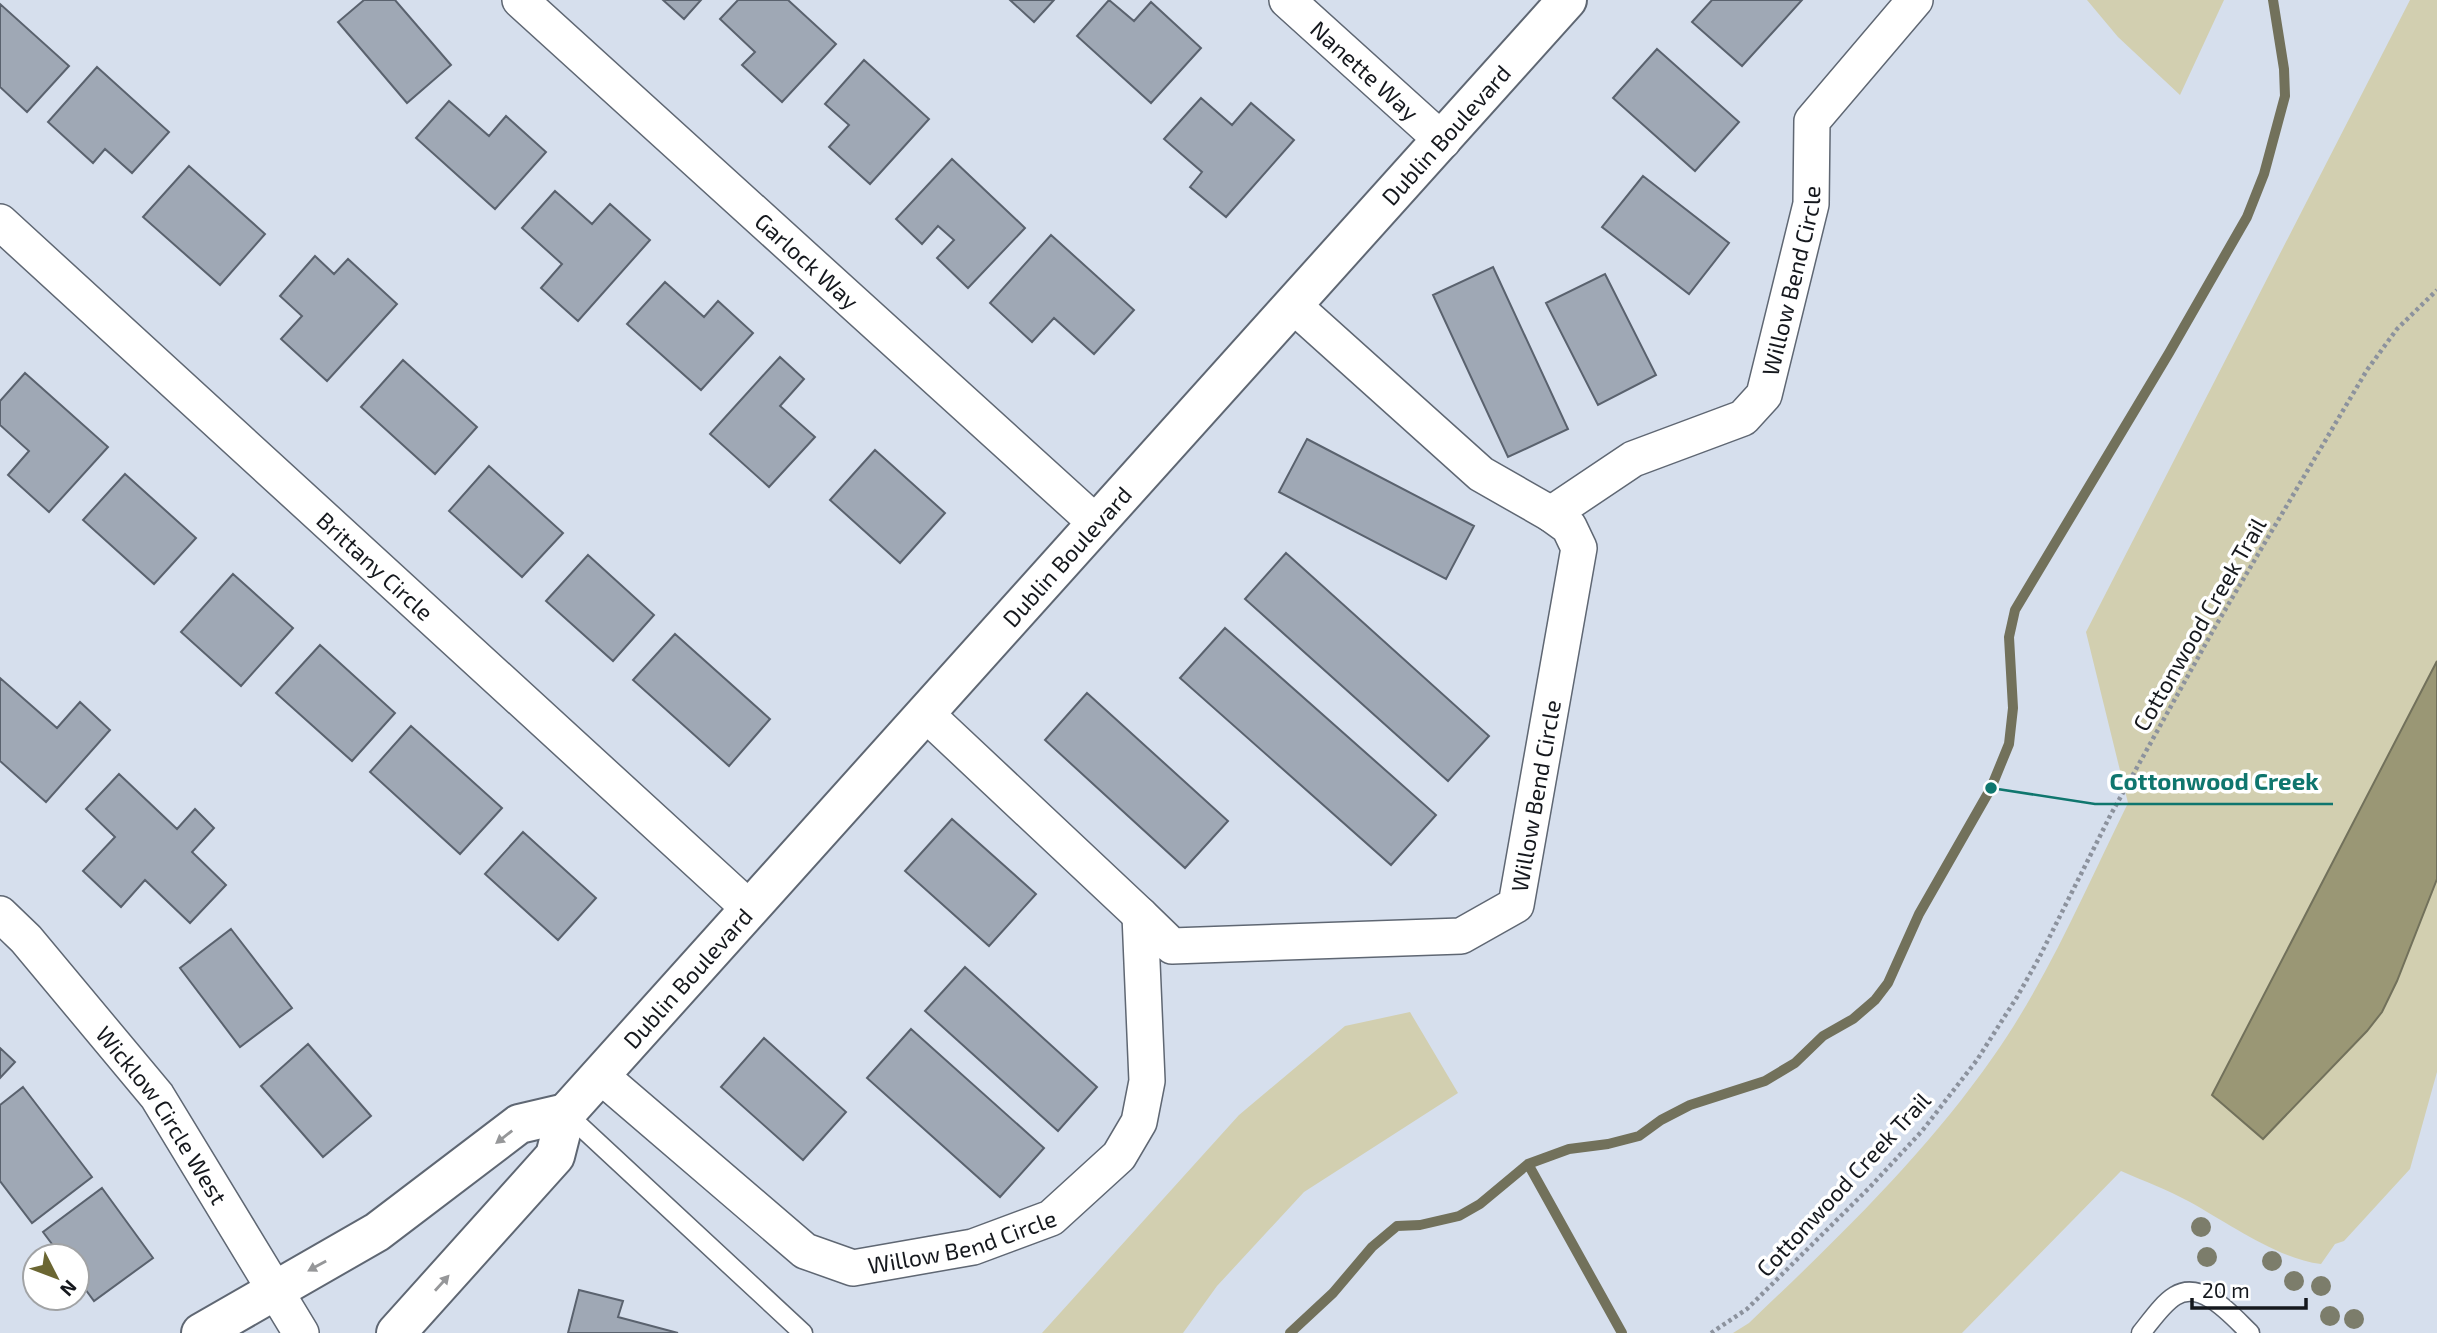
<svg xmlns="http://www.w3.org/2000/svg" width="2437" height="1333" font-family="'Exo 2',sans-serif">
	<style>
		.green { fill: #d2cfb0 }
		.water { fill: #9a9775; stroke: #72715b; stroke-width: 2 }
		.lines { fill: none; stroke-linecap: round; stroke-linejoin: round }
		.stream { stroke: #72715b; stroke-width: 10 }
		.building { fill: #9fa8b5; stroke: #5a626e; stroke-width: 2 }
		.service-casing { stroke: #5f6773; stroke-width: 21 }
		.minor-casing { stroke: #5f6773; stroke-width: 38 }
		.secondary-casing { stroke: #5f6773; stroke-width: 42 }
		.path { stroke: #8c929d; stroke-width: 4.5; stroke-dasharray: 3.5 3.5; stroke-linecap: butt }
		.service { stroke: #fff; stroke-width: 18 }
		.minor { stroke: #fff; stroke-width: 35 }
		.secondary { stroke: #fff; stroke-width: 38 }
		.tree { fill: #7c7d6b }
		.oneway { fill: #969799 }
		.labels { text-anchor: middle; dominant-baseline: central; stroke-width: 7; stroke-linejoin: round; paint-order: stroke }
		.street-label { font-size: 23px; fill: #15181d; stroke: #fff }
		.leader { fill: none; stroke: #0f766e; stroke-width: 2.5 }
		.callout-dot { fill: #0f766e; stroke: #fff; stroke-width: 2.5 }
		.callout-label { font-size: 24px; text-anchor: middle; font-weight: bold; fill: #0f766e; stroke: #fff; stroke-width: 7; stroke-linejoin: round; paint-order: stroke }
	</style>
	<rect width="100%" height="100%" fill="#d6dfed"/>
	<!-- green -->
	<path class="green" d="M2087 0H2224L2180 95 2118 37Z
		M2410 0H2437V1072L2410 1169 2344 1241 2335 1244 2321 1264C2278 1259 2228 1223 2190 1202 2168 1190 2144 1181 2121 1171L1962 1333H1733L1749 1323C1836 1240 1924 1156 1993 1057 2048 979 2086 888 2128 803L2086 632Z
		M1410 1012 1458 1093 1304 1192 1217 1286 1183 1333H1042L1239 1115 1345 1026Z"/>
	<!-- water -->
	<path class="water" d="M2437 661V879L2397 981 2382 1012 2367 1031 2263 1139 2212 1095Z"/>
	<g class="lines">
		<!-- stream -->
		<path class="stream" d="M1528 1164 1622 1333
			M1290 1333 1333 1293 1372 1247 1397 1226 1420 1225 1459 1216 1480 1204 1528 1164 1569 1149 1608 1144 1639 1136 1661 1120 1690 1105 1765 1081 1795 1063 1823 1036 1853 1019 1875 1000 1888 983 1919 914 1991 788 2009 744 2013 708 2009 637 2015 610 2169 353 2247 217 2264 174 2285 96 2284 69 2273 0"/>
	</g>
	<!-- building -->
	<path class="building" d="M364 0H395L451 65 407 103 338 22Z
		M663 0H701L684 19Z
		M738 0H788L836 44 782 102 742 65 755 52 720 19Z
		M1010 0H1054L1034 22Z
		M1109 0 1134 21 1151 2 1201 48 1151 103 1077 36Z
		M1712 0H1802L1742 66 1692 22Z
		M0 4 69 66 27 112 0 87Z
		M1657 49 1739 122 1695 171 1613 98Z
		M864 60 929 119 870 184 829 147 849 125 825 104Z
		M97 67 169 132 132 173 105 149 93 163 48 122Z
		M1201 98 1232 125 1251 103 1294 140 1226 217 1190 187 1202 172 1164 139Z
		M449 101 489 136 506 116 546 152 495 209 416 138Z
		M952 159 1025 228 968 288 937 258 954 240 938 226 922 244 896 219Z
		M189 166 265 234 220 285 143 217Z
		M1643 176 1729 243 1689 294 1602 227Z
		M555 191 592 224 610 204 650 240 578 321 541 288 562 264 522 228Z
		M1051 235 1134 310 1094 354 1054 318 1032 342 990 303Z
		M315 256 334 274 348 259 397 304 327 381 281 339 302 316 280 296Z
		M1493 267 1568 429 1508 457 1433 295Z
		M1605 274 1656 375 1598 405 1546 303Z
		M665 282 704 317 718 301 753 333 701 390 627 324Z
		M780 357 804 379 780 406 815 437 769 487 710 434Z
		M403 360 477 427 435 474 361 407Z
		M25 373 108 447 49 512 8 475 29 451 0 425V401Z
		M1307 439 1474 526 1446 579 1279 492Z
		M875 450 945 513 900 563 830 500Z
		M489 466 563 533 522 577 449 511Z
		M125 474 196 538 154 584 83 520Z
		M1286 553 1489 736 1448 781 1245 599Z
		M588 555 654 615 613 661 546 601Z
		M233 574 293 628 241 686 181 632Z
		M1225 628 1436 815 1391 865 1180 678Z
		M675 634 770 719 729 766 633 680Z
		M320 645 395 713 352 761 276 693Z
		M0 678 57 728 80 702 110 730 46 802 0 761Z
		M1087 693 1228 821 1185 868 1045 740Z
		M411 726 502 808 460 854 370 772Z
		M119 774 177 829 195 809 214 828 192 852 226 885 190 923 145 880 121 907 83 871 115 837 86 809Z
		M952 819 1036 894 989 946 905 871Z
		M523 832 596 898 558 940 485 874Z
		M231 929 292 1008 240 1047 180 968Z
		M965 967 1097 1087 1058 1131 925 1011Z
		M911 1029 1044 1148 1000 1197 867 1078Z
		M764 1038 846 1112 803 1160 721 1087Z
		M308 1044 371 1116 323 1157 261 1086Z
		M0 1048 15 1062 0 1078Z
		M23 1087 92 1177 32 1223 0 1181V1105Z
		M102 1188 153 1258 94 1301 77 1278V1256H61L43 1232Z
		M579 1290 623 1301 618 1317 678 1333H568Z"/>
	<g class="lines">
		<!-- service casing -->
		<g class="service-casing">
			<path id="service" d="M566 1113 803 1333
				M2141 1333C2151 1321 2162 1304 2175 1296 2202 1279 2233 1317 2250 1333"/>
		</g>
		<!-- minor casing -->
		<g class="minor-casing">
			<g id="minor">
				<path id="s1" d="M520 0 1096 523"/>
				<path id="s2" d="M1287 0 1443 141"/>
				<path id="s3" d="M0 222 750 909"/>
				<path d="M1294 306 1481 474 1551 514"/>
				<path d="M926 714 1140 915"/>
				<path id="s4" d="M0 914 26 939 157 1096 301 1333"/>
				<path id="s5" d="M601 1076 805 1251 853 1268 973 1247 1051 1218 1119 1156 1139 1122 1147 1081 1140 915 1172 946 1461 936 1516 905 1579 548 1569 527 1551 514 1633 459 1743 418 1764 395 1811 204 1812 121 1915 0"/>
			</g>
		</g>
		<!-- secondary casing -->
		<g class="secondary-casing">
			<g id="secondary">
				<path d="M201 1333 377 1232 519 1124 566 1113"/>
				<path id="s6" d="M396 1333 555 1156 566 1113 1567 0"/>
			</g>
		</g>
		<!-- path -->
		<path class="path" d="M1711 1333 1747 1309 1870 1187 1922 1131 1977 1060 2017 997 2039 958 2110 816 2215 627 2367 370 2397 329 2437 290"/>
		<!-- service -->
		<use href="#service" class="service"/>
		<!-- minor -->
		<use href="#minor" class="minor"/>
		<!-- secondary -->
		<use href="#secondary" class="secondary"/>
	</g>
	<!-- trees -->
	<g class="tree">
		<circle cx="2201" cy="1227" r="10"/>
		<circle cx="2207" cy="1257" r="10"/>
		<circle cx="2272" cy="1261" r="10"/>
		<circle cx="2294" cy="1281" r="10"/>
		<circle cx="2321" cy="1286" r="10"/>
		<circle cx="2330" cy="1316" r="10"/>
		<circle cx="2354" cy="1319" r="10"/>
	</g>
	<!-- one-way arrows -->
	<defs><path id="oneway-solid" d="M-6-.8H1V-3.2L6.5 0L1 3.2V.8H-6Z" transform="scale(1.75)"/></defs>
	<g class="oneway">
		<use href="#oneway-solid" transform="translate(504 1137) rotate(142)"/>
		<use href="#oneway-solid" transform="translate(317 1266) rotate(151)"/>
		<use href="#oneway-solid" transform="translate(442 1283) rotate(-48)"/>
	</g>
	<g class="labels">
		<!-- street labels -->
		<g class="street-label">
			<text stroke="none"><textPath href="#s2" startOffset="105">Nanette Way</textPath></text>
			<text stroke="none"><textPath href="#s6" startOffset="1598">Dublin Boulevard</textPath></text>
			<text stroke="none"><textPath href="#s1" startOffset="388">Garlock Way</textPath></text>
			<text stroke="none"><textPath href="#s5" startOffset="2034">Willow Bend Circle</textPath></text>
			<text stroke="none"><textPath href="#s6" startOffset="1031">Dublin Boulevard</textPath></text>
			<text stroke="none"><textPath href="#s3" startOffset="509">Brittany Circle</textPath></text>
			<text transform="translate(2199 624) rotate(-60)">Cottonwood Creek Trail</text>
			<text stroke="none"><textPath href="#s5" startOffset="1372">Willow Bend Circle</textPath></text>
			<text stroke="none"><textPath href="#s6" startOffset="464">Dublin Boulevard</textPath></text>
			<text stroke="none"><textPath href="#s4" startOffset="259">Wicklow Circle West</textPath></text>
			<text transform="translate(1843 1184) rotate(-47)">Cottonwood Creek Trail</text>
			<text stroke="none"><textPath href="#s5" startOffset="432">Willow Bend Circle</textPath></text>
		</g>
	</g>
	<!-- callouts -->
	<path class="leader" d="M1991 788L2095 804H2333"/>
	<circle class="callout-dot" cx="1991" cy="788" r="7"/>
	<g class="callout-label">
		<text x="2214" y="790">Cottonwood Creek</text>
	</g>
	<!-- north arrow -->
	<g transform="translate(56 1277) rotate(132)"><circle r="33" fill="#ffffff" stroke="#a1a3a5" stroke-width="2"/>
	<path d="M0-5L12 26L0 18L-12 26Z" fill="#6b6632"/>
	<text y="-10" font-size="19" font-weight="bold" text-anchor="middle" fill="#15181d">N</text>
	</g>
	<!-- scale -->
	<path d="M2192 1298v10h114v-10" fill="none" stroke="#15181d" stroke-width="3.5"/>
	<text x="2202" y="1298" font-size="21" fill="#15181d" stroke="#ffffff" stroke-width="5" paint-order="stroke">20 m</text>
</svg>
